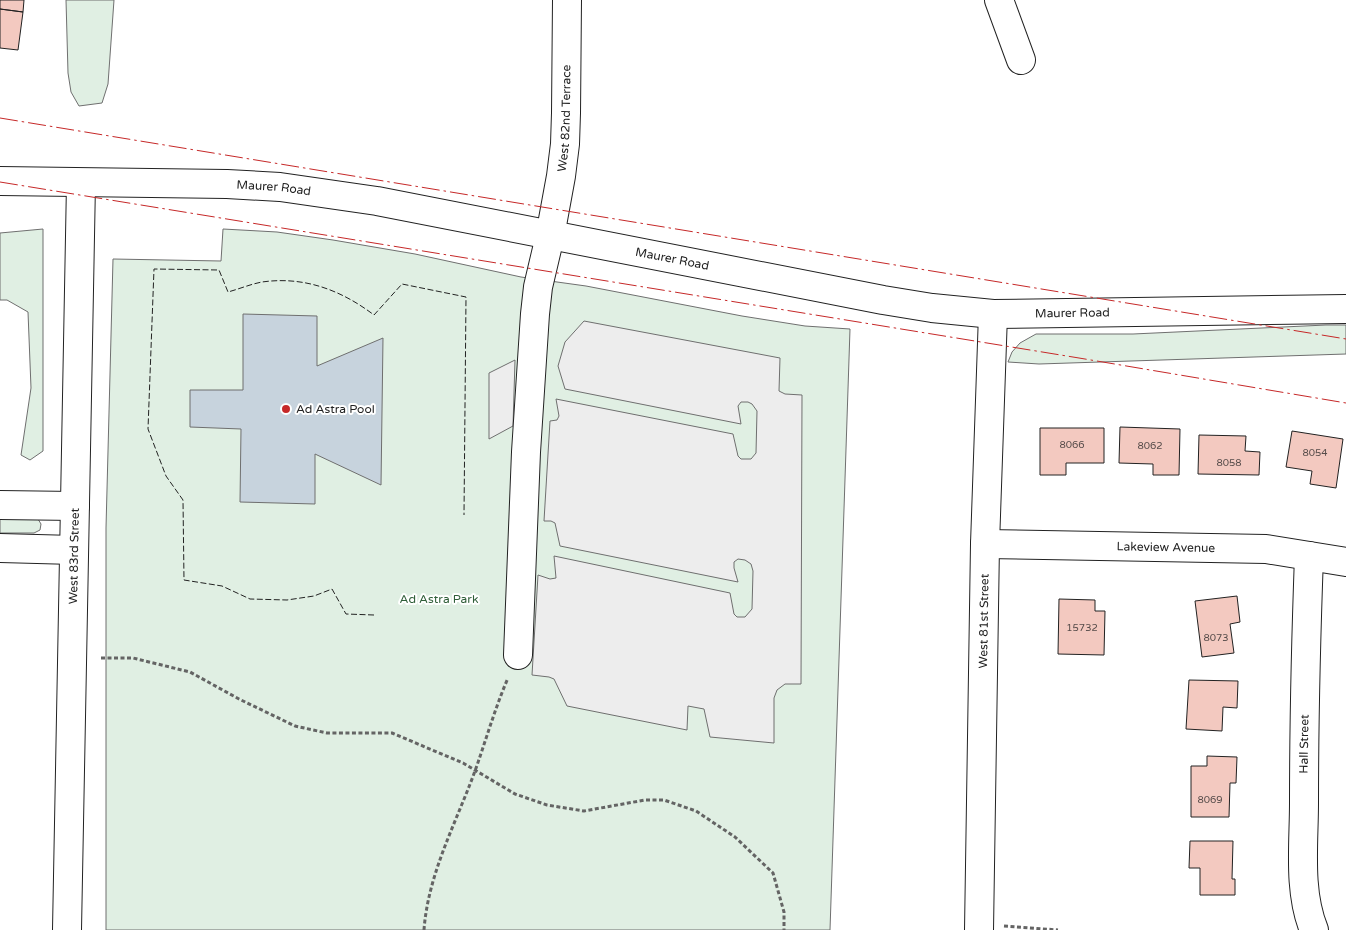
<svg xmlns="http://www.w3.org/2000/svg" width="1346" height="930" font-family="'Varela Round',sans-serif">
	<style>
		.green { fill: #e0efe3; stroke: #6f6f6f }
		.parking { fill: #ededed; stroke: #6f6f6f }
		.water { fill: #c7d3dd; stroke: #6f6f6f }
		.building { fill: #f3c9c0; stroke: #222 }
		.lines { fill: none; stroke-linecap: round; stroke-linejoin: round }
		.minor-casing { stroke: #222; stroke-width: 30 }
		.path { stroke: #646464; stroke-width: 3; stroke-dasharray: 4 2.5; stroke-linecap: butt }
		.minor { stroke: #fff; stroke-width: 28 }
		.fence { stroke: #222; stroke-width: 1; stroke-dasharray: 6 2.5; stroke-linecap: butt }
		.power { stroke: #c62828; stroke-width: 1; stroke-dasharray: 18 4 2.5 4; stroke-linecap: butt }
		.poi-dot { fill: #c62828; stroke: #fff; stroke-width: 2 }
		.labels { text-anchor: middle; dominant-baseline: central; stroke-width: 4; stroke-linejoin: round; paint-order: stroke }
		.number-label { font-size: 10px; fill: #564c4a }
		.street-label { font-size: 12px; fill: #222; stroke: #fff }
		.poi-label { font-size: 12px; fill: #222; stroke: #fff; text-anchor: start }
		.park-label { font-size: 12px; fill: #2f5e38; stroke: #fff }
	</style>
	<rect width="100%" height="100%" fill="#fff"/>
	<!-- green -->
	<path class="green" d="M66 0H114L108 84 102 103 79 106 71 92 68 73Z
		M43 229V451L30 460 21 455 31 388 28 312 7 300H0V233Z
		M223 229 277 232 333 240 415 254 521 277 586 286 742 316 805 326 850 329 830 930H106V528L113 259 221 261Z
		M1326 325H1346V354L1039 364 1008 362 1012 352 1020 343 1036 334H1133Z
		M0 517 38 519 41 524 40 530 34 533H0Z"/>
	<!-- parking -->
	<path class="parking" d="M584 321 780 358 779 391 785 394 802 395 801 684H785L777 690 774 698V743L710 737 704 709 688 706 687 730 567 706 554 679 549 677 532 675 538 575 550 579 556 578 554 556 730 593 734 614 737 617H745L752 609 753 571 751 564 745 560 738 559 734 562V568L738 582 560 546 555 523 551 521H544L550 421 557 420 559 416 556 399 733 434 738 456 741 459H751L756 453 757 411 752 404 748 402H741L738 406 741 424 565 389 558 366 565 342Z
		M515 360 513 426 489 439V373Z"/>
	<!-- water -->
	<path class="water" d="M243 314 317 316V366L383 338 381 485 315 454V504L240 502 241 429 190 427V390H243Z"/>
	<!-- building -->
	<path class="building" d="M0 0H24L23 12 0 9Z
		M0 9 23 12 18 50 0 48Z
		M1120 427 1180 429 1179 475H1153V464L1119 463Z
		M1040 428H1104V463H1066V475H1040Z
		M1292 431 1343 439 1336 488 1310 484 1312 471 1286 467Z
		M1199 435 1246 436 1245 451 1260 452 1259 475 1198 474Z
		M1237 596 1240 622 1230 624 1234 653 1202 657 1195 601Z
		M1059 599 1095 600V611H1105L1104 655 1058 654Z
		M1189 680 1238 681 1237 708 1223 707 1222 731 1186 729Z
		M1207 756 1237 757 1236 783H1230L1229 817H1191V766H1207Z
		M1190 841H1233L1232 879H1235V895H1200V868H1189Z"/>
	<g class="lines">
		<!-- minor casing -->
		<g class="minor-casing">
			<g id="minor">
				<path d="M999 0 1021 60"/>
				<path id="s1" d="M0 181 227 184 280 187 377 201 883 300 932 308 993 314 1346 309"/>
				<path d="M0 505 75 506"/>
				<path id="s2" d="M985 544 1266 549 1346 562"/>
				<path d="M0 548 74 550"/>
				<path d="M1309 556C1306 638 1304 720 1304 803 1304 844 1298 891 1314 930"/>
				<path id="s3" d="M518 655 526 452 535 314 538 287 550 236 561 176 565 144 566 113 567 0"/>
				<path id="s4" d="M67 930 81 183"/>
				<path id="s5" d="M979 930 985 544 993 314"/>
			</g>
		</g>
		<!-- path -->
		<path class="path" d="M101 658H133L190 672 239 699 295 726 327 733H392L463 763 515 794 547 805 584 811 645 800H664L696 811 735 837 773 873 784 912V930
			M1004 926 1058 930
			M424 930C428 874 456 823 475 771 486 740 495 708 508 678"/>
		<!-- minor -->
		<use href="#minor" class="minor"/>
		<!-- fence -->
		<path class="fence" d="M374 615 346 614 332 589 314 596 287 600 250 599 222 586 184 580 183 500 166 476 148 429 154 269 219 270 228 292C239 289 251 284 262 282 304 276 341 290 374 315L402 284 466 297 464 515"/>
		<!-- power -->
		<path class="power" d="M0 118 1346 339
			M0 182 1079 358 1346 403"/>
	</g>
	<!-- markers -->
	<circle class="poi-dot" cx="286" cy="409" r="5"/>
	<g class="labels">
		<!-- number labels -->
		<g class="number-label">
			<text x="1072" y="445">8066</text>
			<text x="1150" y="446">8062</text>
			<text x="1315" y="453">8054</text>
			<text x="1229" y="463">8058</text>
			<text x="1082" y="628">15732</text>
			<text x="1216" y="638">8073</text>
			<text x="1210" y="800">8069</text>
		</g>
		<!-- street labels -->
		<g class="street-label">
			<text stroke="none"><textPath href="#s3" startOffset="540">West 82nd Terrace</textPath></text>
			<text stroke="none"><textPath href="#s1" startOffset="274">Maurer Road</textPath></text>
			<text stroke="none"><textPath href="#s1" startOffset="679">Maurer Road</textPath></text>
			<text stroke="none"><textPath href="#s1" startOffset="1084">Maurer Road</textPath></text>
			<text stroke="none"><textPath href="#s2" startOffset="181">Lakeview Avenue</textPath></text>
			<text stroke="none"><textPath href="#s4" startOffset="374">West 83rd Street</textPath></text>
			<text stroke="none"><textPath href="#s5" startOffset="309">West 81st Street</textPath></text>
			<text transform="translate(1304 744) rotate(-89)">Hall Street</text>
		</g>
		<!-- poi labels -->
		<g class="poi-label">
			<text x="296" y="409">Ad Astra Pool</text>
		</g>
		<!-- park labels -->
		<g class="park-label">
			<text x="439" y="599">Ad Astra Park</text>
		</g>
	</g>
</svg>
